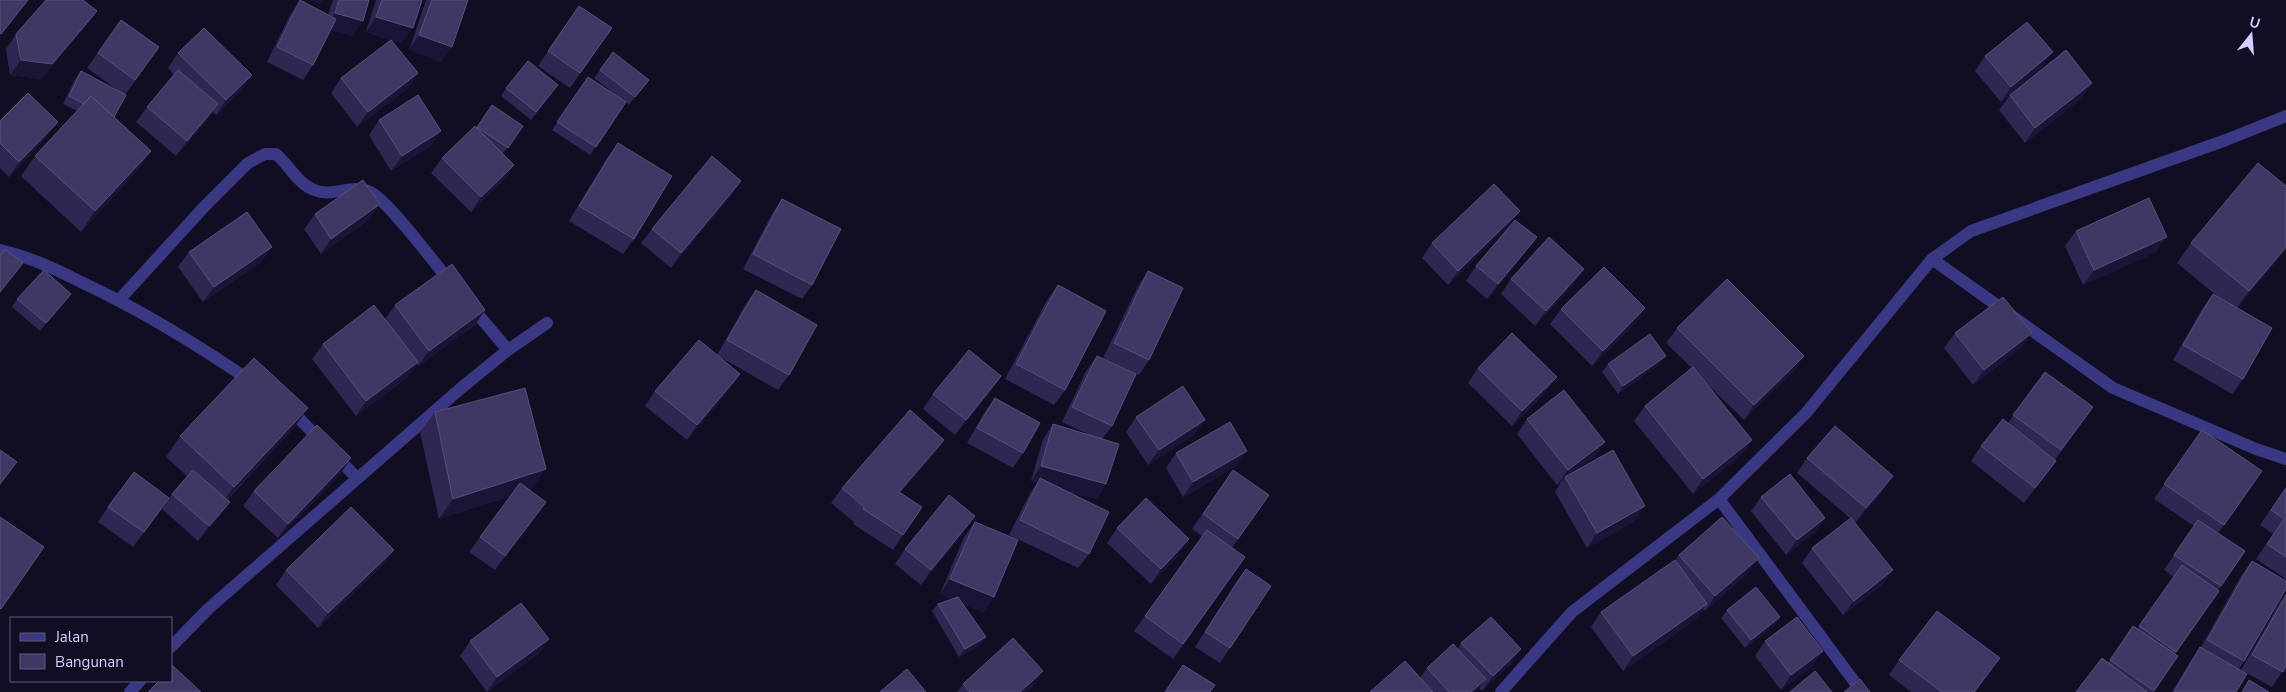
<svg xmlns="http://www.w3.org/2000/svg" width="2286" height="692" font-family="'Nunito Sans',sans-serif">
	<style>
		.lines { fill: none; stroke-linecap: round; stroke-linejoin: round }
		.street { stroke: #3a3783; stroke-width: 12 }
		.wall { fill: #2f2651 }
		.shaded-wall { fill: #1b1437 }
		.building { fill: #403864; stroke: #58507c }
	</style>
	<rect width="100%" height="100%" fill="#110d23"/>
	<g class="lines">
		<!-- street -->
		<path class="street" d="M0 250C28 256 56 269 81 282 141 310 198 345 252 382
			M1932 259 2113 388 2256 449 2286 459
			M119 300 204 207 248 163 265 154H276C289 165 298 184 314 190 333 198 352 183 370 192 388 200 436 265 451 283
			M469 304 508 350
			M289 408 357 478
			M1719 499 1862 692
			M171 647 208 609 460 389 508 350 547 323
			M130 692 140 681
			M1501 692 1572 612 1719 499 1806 413 1932 259 1971 231 2226 140 2286 116"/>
	</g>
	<!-- wall -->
	<path class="wall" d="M300 0 328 15 333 0H369L352 36 331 30 313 65 303 80 267 62 290 15Z
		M376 0H422L402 43 391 40 418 73 408 88 357 127 331 93 341 78 391 40 366 32Z
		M426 0H468L441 62 409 50Z
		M579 6 612 28 570 88 538 66Z
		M121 20 159 47 125 95 114 117 151 151 136 172 81 232 21 176 35 156 77 111 63 104 75 79 81 71 123 94 87 68Z
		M86 26 41 79 10 75 6 49 16 34Z
		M178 53 241 90 216 115 213 112 208 119 176 156 136 122 147 107 174 75 168 68Z
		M1985 56 2042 67 2001 102 1975 71Z
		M600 70 649 80 629 105 626 102 590 155 552 130 588 77 621 99 594 78Z
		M506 88 552 93 531 120 501 96Z
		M2010 95 2082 98 2025 143 1999 110Z
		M379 120 431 146 391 171 369 135Z
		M0 121 47 137 9 177 0 168Z
		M523 126 503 154 514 165 503 180 471 212 431 173 442 158 476 127Z
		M618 143 634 239 623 254 569 221 607 158Z
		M731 196 671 268 641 243 652 229Z
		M782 199 812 285 802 299 743 269 772 214Z
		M1520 211 1509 225 1448 285 1422 258 1432 243Z
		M315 214 370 219 321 254 304 229Z
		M2076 231 2156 252 2083 285 2065 246Z
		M1537 237 1526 252 1487 299 1466 281 1476 266Z
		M2191 243 2286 250 2237 308 2243 379 2232 394 2173 360 2202 309 2213 294 2217 296 2177 263Z
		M272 247 261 262 203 302 178 267 189 252Z
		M1148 271 1149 360 1139 375 1103 358 1138 286Z
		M1511 279 1574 284 1535 326 1501 294Z
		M1058 285 1065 390 1054 405 1005 379 1047 300Z
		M756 290 789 375 778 390 718 356 730 389 687 440 645 406 655 391 717 355 745 305Z
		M17 299 65 302 40 331 12 307Z
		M395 305 485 310 475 325 418 366 417 364 408 377 356 416 312 359 323 344 385 319Z
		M1645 308 1635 323 1592 366 1550 324 1561 309Z
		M1677 328 1804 356 1794 371 1744 420 1707 384 1752 440 1741 455 1693 494 1634 421 1645 406 1692 368 1666 343Z
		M1955 333H2032L2021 348 1973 385 1944 348Z
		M1097 356 1112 426 1102 439 1106 484 1096 499 1066 491 1089 554 1078 568 1009 535 1030 493 1037 483 1031 481 1043 439 1053 424 1090 435 1062 422 1086 371Z
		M1666 356 1660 364 1618 394 1602 372 1608 364Z
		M1478 368 1546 392 1512 426 1468 383Z
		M2045 372 2082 422 2055 460 2056 461 2045 476 2024 503 1971 461 1981 446 2008 423Z
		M1001 376 991 391 955 435 923 409 933 394Z
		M995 398 1023 453 1013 468 967 443 984 413Z
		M308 408 293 429 227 500 219 517 198 541 162 509 172 494 187 476 166 457 180 436Z
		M435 412 532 489 529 490 546 502 495 570 469 552 511 496 439 519 420 432Z
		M1136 417 1194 435 1148 465 1126 432Z
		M1527 419 1595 457 1578 469 1635 521 1587 548 1555 492 1561 482 1557 485 1517 434Z
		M2202 430 2262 471 2218 533 2245 551 2218 590 2219 591 2175 654 2178 656 2153 692H2076L2108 663 2133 626 2137 629 2174 577 2164 570 2194 526 2154 499Z
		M944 440 933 455 900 493 903 535 893 550 853 524 854 522 831 503 842 488Z
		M1176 453 1237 466 1183 497 1166 468Z
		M1807 458 1883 491 1855 523 1883 585 1843 615 1802 563 1812 548 1850 518 1797 473Z
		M1233 470 1238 539 1232 548 1245 557 1173 659 1134 631 1202 536 1192 529Z
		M341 473 278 538 243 506 254 491Z
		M2286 487V579L2256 559 2273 534 2260 525Z
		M1761 497 1825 518 1814 533 1786 555 1751 511Z
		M169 498 133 547 98 522 108 507Z
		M975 522 994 597 983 612 963 604 986 637 980 645 959 657 932 611 938 604 952 599 940 594 964 537Z
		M1117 528 1179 554 1151 584 1107 543Z
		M965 531 921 585 895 564 905 549Z
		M1679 555 1748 573 1705 611 1703 609 1696 619 1623 671 1591 627 1601 612 1675 560Z
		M2252 561 2244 661 2239 669 2236 692H2172L2190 662 2201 647 2241 576Z
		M383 565 318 628 276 585 286 570Z
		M1246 569 1230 648 1220 663 1195 647 1235 584Z
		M2286 594V666L2272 687 2241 670 2279 604Z
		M1727 610 1780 617 1774 625 1745 648 1721 618Z
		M549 639 538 654 487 692 460 656 470 641Z
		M1765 641 1813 666 1781 690 1755 656Z
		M1461 643 1511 664 1482 691 1479 688 1476 692H1370L1420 678 1427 668 1458 649Z
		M1899 660 1989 673 1975 692H1911L1889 675Z
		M963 684 1033 686 1026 692H957Z"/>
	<!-- shaded-wall -->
	<path class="shaded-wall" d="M28 0H29L23 8 0 37 1 34Z
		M309 0H323L320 4Z
		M97 11 86 26 41 79 10 75 21 60Z
		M335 13 363 21 352 36 325 28Z
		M376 17 413 28 402 43 366 32Z
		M419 35 452 47 441 62 409 50Z
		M2053 52 2042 67 2001 102 2011 87Z
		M418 73 408 88 357 127 368 112Z
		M252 75 241 90 216 115 226 100Z
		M649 80 643 88 629 105 635 97Z
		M2092 83 2082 98 2025 143 2035 128Z
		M218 104 208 119 176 156 187 141Z
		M58 122 47 137 9 177 19 162Z
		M441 131 431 146 391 171 402 156Z
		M151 151 136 172 81 232 95 211Z
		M514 165 503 180 471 212 481 197Z
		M741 181 731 196 671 268 681 253Z
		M380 204 370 219 321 254 331 239Z
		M1520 211 1509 225 1448 285 1458 271Z
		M1537 237 1526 252 1487 299 1498 284Z
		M2167 237 2156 252 2083 285 2094 270Z
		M272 247 261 262 203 302 214 287Z
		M2286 247V250L2235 311 2249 291Z
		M1584 269 1574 284 1535 326 1546 311Z
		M71 294 65 302 40 331 46 323Z
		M1645 308 1635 323 1592 366 1603 351Z
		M485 310 475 325 418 366 429 351Z
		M2032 333 2021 348 1973 385 1984 370Z
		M1666 356 1660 364 1618 394 1623 386Z
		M1804 356 1794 371 1744 420 1754 405Z
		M418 362 408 377 356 416 366 401Z
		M740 374 730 389 687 440 697 425Z
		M1001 376 991 391 955 435 966 420Z
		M1557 377 1546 392 1512 426 1522 411Z
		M308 408 293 429 219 507 234 487Z
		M1205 420 1194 435 1148 465 1159 450Z
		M944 440 933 455 888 506 899 492Z
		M1752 440 1741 455 1693 494 1703 479Z
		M1605 442 1595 457 1566 478 1565 477 1561 482 1557 485 1568 470Z
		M1247 451 1237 466 1183 497 1193 482Z
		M351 458 341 473 278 538 288 524Z
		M2056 461 2045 476 2024 503 2035 488Z
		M1041 466 1106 484 1096 499 1038 483 1040 478 1037 483 1031 481Z
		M546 469 532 489 439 519 453 499Z
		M1893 476 1883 491 1855 523 1866 508Z
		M230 502 219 517 198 541 209 526Z
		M546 502 535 517 495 570 505 556Z
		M1645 506 1635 521 1587 548 1597 533Z
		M975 516 965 531 921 585 931 570Z
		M1825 518 1814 533 1786 555 1797 540Z
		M1189 539 1179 554 1151 584 1161 569Z
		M394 550 383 565 318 628 328 613Z
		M1759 558 1748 573 1705 611 1715 596Z
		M1893 570 1883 585 1843 615 1854 601Z
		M950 579 994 597 983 612 940 594Z
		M1707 604 1696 619 1623 671 1633 656Z
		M1780 617 1774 625 1745 648 1751 640Z
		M986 637 980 645 959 657 965 649Z
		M549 639 538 654 487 692 497 677Z
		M1521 649 1511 664 1482 691 1493 676Z
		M1823 651 1813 666 1781 690 1791 675Z
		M1043 671 1033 686 1026 692H1020Z
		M1486 679 1476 692H1471Z"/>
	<!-- building -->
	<path class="building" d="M0 0H28L1 34 0 33Z
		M46 0H83L97 11 52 64 21 60 16 34Z
		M300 0 336 19 313 65 277 47Z
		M339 0H369L363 21 335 13Z
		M382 0H422L413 28 376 17Z
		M432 0H468L452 47 419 35Z
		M579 6 612 28 580 73 548 51Z
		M121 20 159 47 135 80 98 53Z
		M2027 22 2053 52 2011 87 1985 56Z
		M204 28 252 75 226 100 178 53Z
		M391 40 418 73 368 112 341 78Z
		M2066 50 2092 83 2035 128 2010 95Z
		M613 52 649 80 635 97 600 70Z
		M528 61 558 85 536 112 506 88Z
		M178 70 218 104 187 141 147 107Z
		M81 71 126 95 114 117 91 96 84 104 69 96Z
		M588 77 626 102 596 147 557 122Z
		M28 93 58 122 19 162 0 143V121Z
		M418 95 441 131 402 156 379 120Z
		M91 96 151 151 95 211 35 156Z
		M492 105 523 126 508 148 477 127Z
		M475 126 514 165 481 197 442 158Z
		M618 143 672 176 634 239 579 206Z
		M712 156 741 181 681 253 652 229Z
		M2258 163 2286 186V247L2249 291 2191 243Z
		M363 180 380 204 331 239 315 214Z
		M1494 184 1520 211 1458 271 1432 243Z
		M2149 198 2167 237 2094 270 2076 231Z
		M782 199 841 229 812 285 753 254Z
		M247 212 272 247 214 287 189 252Z
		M1515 220 1537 237 1498 284 1476 266Z
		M1549 237 1584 269 1546 311 1511 279Z
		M5 249 23 263 0 292V256Z
		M452 264 485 310 429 351 395 305Z
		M1604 267 1645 308 1603 351 1561 309Z
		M44 270 71 294 46 323 17 299Z
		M1148 271 1183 288 1149 360 1114 343Z
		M1727 279 1804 356 1754 405 1677 328Z
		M1058 285 1106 311 1065 390 1016 364Z
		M756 290 817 325 789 375 727 340Z
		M2213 294 2272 328 2243 379 2183 345Z
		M2003 297 2032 333 1984 370 1955 333Z
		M374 305 418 362 366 401 323 344Z
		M1512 333 1557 377 1522 411 1478 368Z
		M1650 334 1666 356 1623 386 1608 364Z
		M699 340 740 374 697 425 655 391Z
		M969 350 1001 376 966 420 933 394Z
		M1097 356 1136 374 1112 426 1072 407Z
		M254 358 308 408 234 487 180 436Z
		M1693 367 1752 440 1703 479 1645 406Z
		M2045 372 2093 407 2061 450 2013 415Z
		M1183 386 1205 420 1159 450 1136 417Z
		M525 388 546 469 453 499 435 412Z
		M1564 390 1605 442 1568 470 1527 419Z
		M995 398 1040 423 1023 453 977 428Z
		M910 410 944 440 899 492 922 507 903 535 863 509 864 507 842 488Z
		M2003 419 2056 461 2035 488 1981 446Z
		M1230 422 1247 451 1193 482 1176 453Z
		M1053 424 1119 444 1106 484 1041 466Z
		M317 425 351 458 288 524 254 491Z
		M1835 426 1893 476 1866 508 1807 458Z
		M2202 430 2262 471 2224 525 2164 484Z
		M0 450 17 462 0 484Z
		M1613 450 1645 506 1597 533 1565 477Z
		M193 470 230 502 209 526 172 494Z
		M1233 470 1269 495 1238 539 1203 514Z
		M134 472 169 498 144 532 108 507Z
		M1790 474 1825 518 1797 540 1761 497Z
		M1040 478 1109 512 1089 554 1020 520Z
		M520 483 546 502 505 556 480 537Z
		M2286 488V557L2267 544 2284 519 2271 510Z
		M949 495 975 516 931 570 905 549Z
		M1146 498 1189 539 1161 569 1117 528Z
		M351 507 394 550 328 613 286 570Z
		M0 517 44 547 1 609 0 608Z
		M1722 517 1759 558 1715 596 1679 555Z
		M1851 518 1893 570 1854 601 1812 548Z
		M2198 520 2245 551 2221 586 2174 555Z
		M975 522 1018 540 994 597 950 579Z
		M1207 530 1245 557 1183 644 1145 616Z
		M1675 560 1707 604 1633 656 1601 612Z
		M2252 561 2286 581V589L2244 661 2207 640Z
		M2182 565 2219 591 2176 652 2139 626Z
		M1246 569 1271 586 1230 648 1205 632Z
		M1756 587 1780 617 1751 640 1727 610Z
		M2286 595V666L2283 672 2252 655Z
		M958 597 986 637 965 649 938 604Z
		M521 603 549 639 497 677 470 641Z
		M1937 611 2000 658 1974 692H1942L1899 660Z
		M1491 617 1521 649 1493 676 1461 643Z
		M1797 617 1823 651 1791 675 1765 641Z
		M2133 626 2178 656 2154 691 2110 660Z
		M1013 638 1043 671 1020 692H970L963 684Z
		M1453 644 1486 679 1471 692H1449L1427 668Z
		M2200 647 2247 674 2236 692H2174Z
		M2102 658 2147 692H2076Z
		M1405 661 1433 692H1370Z
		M1183 665 1215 685 1210 692H1165Z
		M173 666 201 692H148L159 681H171V667Z
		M907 669 926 692H880Z
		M1815 671 1832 692H1790Z
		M1860 679 1870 692H1844Z
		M2249 680 2269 692H2242Z"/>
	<!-- legend -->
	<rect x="10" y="617" width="162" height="65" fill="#110d23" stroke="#5f5b7b"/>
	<rect x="20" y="633" width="25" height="8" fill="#3a3783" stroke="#5f5b7b"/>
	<text x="55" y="642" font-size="15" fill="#d5cfff">Jalan</text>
	<rect x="20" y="654" width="25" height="15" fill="#403864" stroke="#5f5b7b"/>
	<text x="55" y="667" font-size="15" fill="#d5cfff">Bangunan</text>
	<!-- north arrow -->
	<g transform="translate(2251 35) rotate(17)" stroke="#110d23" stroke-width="4" paint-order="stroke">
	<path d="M0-4L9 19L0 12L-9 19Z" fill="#d5cfff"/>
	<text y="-8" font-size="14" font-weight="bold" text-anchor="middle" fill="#d5cfff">U</text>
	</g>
</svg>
